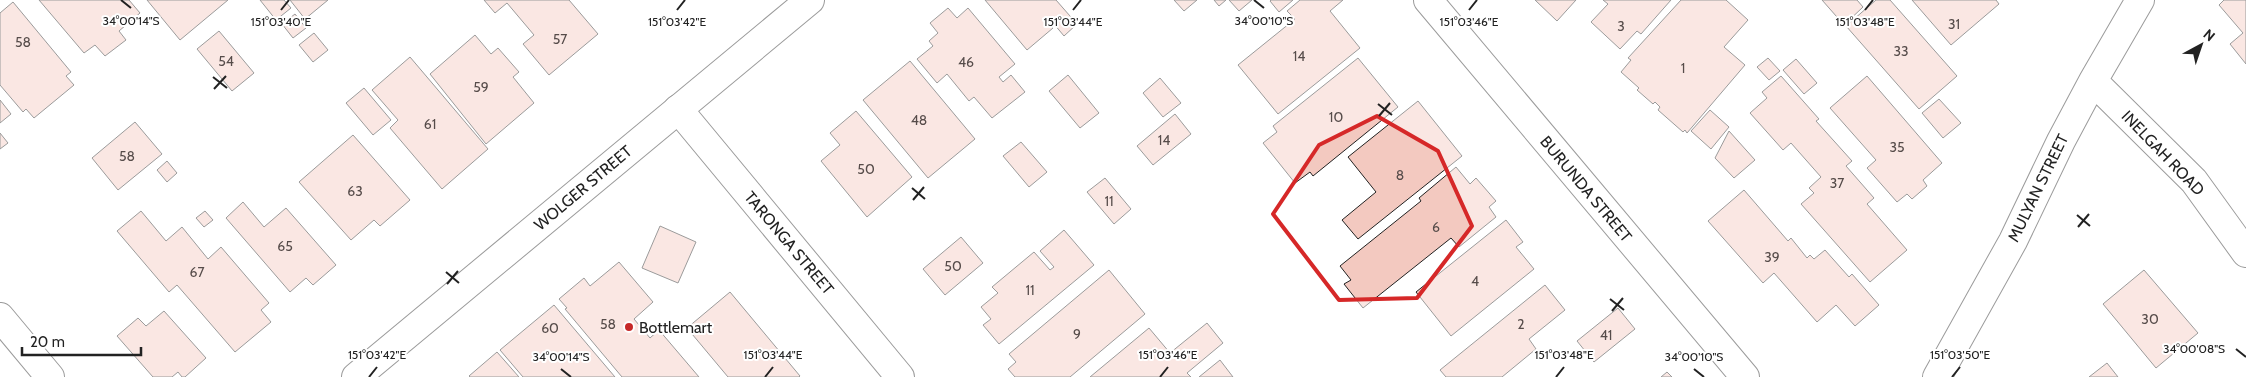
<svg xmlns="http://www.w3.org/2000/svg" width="2246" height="377" font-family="Cabin,sans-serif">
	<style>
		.building { fill: #f3c9c0; stroke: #222 }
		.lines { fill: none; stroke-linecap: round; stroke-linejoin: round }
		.street-casing { stroke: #222; stroke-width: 30 }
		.secondary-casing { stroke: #222; stroke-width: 30 }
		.street { stroke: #fff; stroke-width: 28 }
		.secondary { stroke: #fff; stroke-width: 28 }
		.marked { fill: none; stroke: #d62828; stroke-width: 4; stroke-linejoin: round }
		.ticks { fill: none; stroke: #222; stroke-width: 2 }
		.poi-dot { fill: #c62828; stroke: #fff; stroke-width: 2 }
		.labels { text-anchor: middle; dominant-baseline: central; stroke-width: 4; stroke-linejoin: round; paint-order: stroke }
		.number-label { font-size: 14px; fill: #564c4a }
		.street-label { font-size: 16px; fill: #222; stroke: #fff }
		.poi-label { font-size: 16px; fill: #222; stroke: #fff; text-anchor: start }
		.ticks-label { font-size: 12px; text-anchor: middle; fill: #222; stroke: #fff; stroke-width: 4; stroke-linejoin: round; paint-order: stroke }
	</style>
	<rect width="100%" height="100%" fill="#fff"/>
	<!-- building -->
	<path class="building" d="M39 0H129L140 13 119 31 126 40 105 56 95 45 84 53Z
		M147 0H228L180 40Z
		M260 0H284L291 8 276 20Z
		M290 0H328L305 19Z
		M484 0H569L598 34 549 75 523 44 534 35 507 3 495 13Z
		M985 0H1056L1077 24 1064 36 1054 24 1051 26 1053 28 1027 50Z
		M1174 0H1197L1184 11Z
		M1214 0H1226L1219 6Z
		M1229 0H1252L1239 11Z
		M1271 0H1293L1279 12 1270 1Z
		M1300 0H1343L1330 11 1360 48 1278 114 1238 65 1295 19 1287 11Z
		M1535 0H1576L1557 21Z
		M1603 0H1671L1641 34 1637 31 1620 49 1591 22 1608 4Z
		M1681 0H1726L1748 20 1724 47 1745 65 1687 133 1685 130 1683 132 1658 110 1660 107 1655 102 1653 104 1637 90 1639 88 1621 72 1631 60 1628 58Z
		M1822 0H1857L1863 7 1844 25Z
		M1876 0H1890L1957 76 1919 109 1846 26Z
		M1912 0H1996L1999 4 1951 45Z
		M2224 0H2246V64L2230 44 2243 33 2219 5Z
		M13 2 71 72 66 76 74 85 34 118 26 109 23 112 0 85V13Z
		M948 8 957 18 968 8 1015 64 999 77 1003 82 1011 75 1025 92 992 118 974 97 969 101 947 74 937 83 917 59 933 46 929 41 938 33 930 23Z
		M295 14 306 28 293 38 282 24Z
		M219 31 254 73 232 91 197 49Z
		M314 33 328 50 313 62 299 45Z
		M475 35 491 54 498 48 519 72 513 77 534 103 486 144 430 74Z
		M410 57 488 149 442 189 390 128 398 120 372 90Z
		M1358 58 1398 107 1313 176 1310 172 1295 183 1263 143 1277 132 1273 126Z
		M1768 58 1780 71 1769 80 1757 67Z
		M1796 59 1817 83 1804 94 1783 70Z
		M910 61 975 139 928 178 863 100Z
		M1068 75 1099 113 1080 128 1049 91Z
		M1781 76 1819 119 1816 121 1852 161 1846 166 1874 198 1867 204 1907 250 1870 282 1801 204 1814 193 1809 188 1821 177 1791 143 1783 150 1750 113 1767 98 1762 92Z
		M1867 76 1942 163 1923 180 1927 186 1912 199 1907 194 1897 202 1867 168 1876 160 1830 108Z
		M1160 78 1181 103 1163 117 1143 93Z
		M364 88 391 120 373 135 346 103Z
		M1939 99 1961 123 1943 138 1922 113Z
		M0 100 11 114 0 123Z
		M1418 101 1462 156 1358 239 1342 220 1376 192 1348 157Z
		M1710 110 1729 127 1711 149 1691 131Z
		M856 111 912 177 867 217 821 161 840 145 830 133Z
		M1175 114 1191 134 1153 165 1137 146Z
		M135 122 162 154 118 190 92 158Z
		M1729 131 1755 160 1734 178 1715 158Z
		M0 133 8 143 0 149Z
		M353 135 410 200 380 226 374 220 351 240 299 182Z
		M1021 142 1047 172 1029 187 1003 156Z
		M167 161 177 173 167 182 157 170Z
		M1456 167 1470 184 1476 178 1496 201 1489 207 1496 217 1459 247 1451 238 1363 308 1344 284 1351 280 1340 266 1421 201 1419 198Z
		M1105 178 1131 209 1114 224 1087 192Z
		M1744 190 1788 241 1791 238 1807 258 1810 255 1814 259 1825 250 1849 277 1852 274 1879 305 1855 326 1836 305 1817 322 1774 273 1763 283 1708 221Z
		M243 202 264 227 286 208 336 265 313 285 306 278 290 292 226 218Z
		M141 211 166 241 182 227 208 259 221 247 269 303 261 310 271 322 235 352 177 285 169 292 117 231Z
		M205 211 213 220 204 227 196 218Z
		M1506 220 1523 242 1516 247 1534 269 1451 336 1416 292Z
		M660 226 696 242 678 283 642 268Z
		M1064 230 1094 265 999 344 983 325 991 319 981 307 998 293 992 287 1034 252 1050 270 1054 267 1040 251Z
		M961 237 983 263 945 295 923 269Z
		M619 262 653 302 634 319 650 338 659 330 699 377H622L565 309 567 308 559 299 584 278 590 286Z
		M1109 270 1145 314 1070 377H1015L1008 369 1016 362 1009 354Z
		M2144 270 2198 333 2156 368 2103 304Z
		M1545 285 1565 310 1529 339 1536 349 1502 377H1446L1440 370Z
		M730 292 800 376 799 377H728L687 328Z
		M554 305 615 377H523L500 350Z
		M1618 308 1635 329 1594 362 1577 341Z
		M164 311 206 358 185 377H182L178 372 172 377H153L117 336 138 318 146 326Z
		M1207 323 1223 343 1187 373 1191 377H1090L1149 328 1170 353Z
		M497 352 519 377H470L469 376Z
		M1220 360 1233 377H1199Z
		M2107 363 2118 377H2089Z
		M1667 372 1672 377H1661Z"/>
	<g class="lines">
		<!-- street casing -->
		<g class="street-casing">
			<path id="street" d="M1428 0 1745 377
				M2093 81 2194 181 2246 253
				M678 109 900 377
				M0 317 50 377
				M1937 377 2013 241 2061 141 2093 81 2140 0"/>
		</g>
		<!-- secondary casing -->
		<g class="secondary-casing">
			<path id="secondary" d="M356 377 810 0"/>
		</g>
		<!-- street -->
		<use href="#street" class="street"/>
		<!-- secondary -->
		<use href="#secondary" class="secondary"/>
	</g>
	<!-- marked area -->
	<path d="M0 0H2246V377H0ZM1377 116 1438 151 1472 226 1417 298 1339 300 1273 214 1319 145Z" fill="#fff" fill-opacity=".55" fill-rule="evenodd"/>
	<path class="marked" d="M1377 116 1438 151 1472 226 1417 298 1339 300 1273 214 1319 145Z"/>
	<!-- ticks -->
	<path class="ticks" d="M121 0 131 8M1254 0 1264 8M281 10 289 0M677 10 685 0M1073 10 1081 0M1469 10 1477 0M1865 10 1873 0M213 77 227 88M214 89 226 76M1378 104 1392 115M1379 116 1390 103M912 188 925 199M913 200 924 187M2077 215 2090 226M2078 227 2089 214M446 272 459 283M447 284 458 271M1610 299 1624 310M1612 311 1623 298M2236 349 2246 357M561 369 571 377M1694 369 1704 377M369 377 377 367M765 377 773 367M1160 377 1168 367M1556 377 1564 367M1952 377 1960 367"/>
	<!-- markers -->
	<circle class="poi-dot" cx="629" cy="327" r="5"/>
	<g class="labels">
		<!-- number labels -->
		<g class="number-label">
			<text x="1954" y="24">31</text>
			<text x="1621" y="26">3</text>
			<text x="560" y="39">57</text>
			<text x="23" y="42">58</text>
			<text x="1901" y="51">33</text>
			<text x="1299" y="56">14</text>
			<text x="226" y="61">54</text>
			<text x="966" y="62">46</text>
			<text x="1683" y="68">1</text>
			<text x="481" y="87">59</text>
			<text x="1336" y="117">10</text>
			<text x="919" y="120">48</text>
			<text x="430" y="124">61</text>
			<text x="1164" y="140">14</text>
			<text x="1897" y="147">35</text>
			<text x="127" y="156">58</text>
			<text x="866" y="169">50</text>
			<text x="1400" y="175">8</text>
			<text x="1837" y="183">37</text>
			<text x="355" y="191">63</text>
			<text x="1109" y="201">11</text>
			<text x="1436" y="227">6</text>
			<text x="285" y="246">65</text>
			<text x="1772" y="257">39</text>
			<text x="953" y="266">50</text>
			<text x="197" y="272">67</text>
			<text x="1475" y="281">4</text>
			<text x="1030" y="290">11</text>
			<text x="2150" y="319">30</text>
			<text x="608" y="324">58</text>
			<text x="1521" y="324">2</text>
			<text x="550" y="328">60</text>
			<text x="1077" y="334">9</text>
			<text x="1606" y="335">41</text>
		</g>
		<!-- street labels -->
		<g class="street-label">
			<text transform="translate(2163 153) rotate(46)">INELGAH ROAD</text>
			<text transform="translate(583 188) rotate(-40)">WOLGER STREET</text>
			<text transform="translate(2038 188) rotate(-64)">MULYAN STREET</text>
			<text transform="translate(1586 189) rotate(50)">BURUNDA STREET</text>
			<text transform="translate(789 243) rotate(50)">TARONGA STREET</text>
		</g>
		<!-- poi labels -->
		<g class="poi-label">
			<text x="639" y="327">Bottlemart</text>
		</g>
	</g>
	<g class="ticks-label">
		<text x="131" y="25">34°00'14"S</text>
		<text x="1264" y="25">34°00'10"S</text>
		<text x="281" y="26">151°03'40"E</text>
		<text x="677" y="26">151°03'42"E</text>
		<text x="1073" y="26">151°03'44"E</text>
		<text x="1469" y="26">151°03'46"E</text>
		<text x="1865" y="26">151°03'48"E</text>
		<text x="2194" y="353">34°00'08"S</text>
		<text x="377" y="359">151°03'42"E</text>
		<text x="773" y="359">151°03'44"E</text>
		<text x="1168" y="359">151°03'46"E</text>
		<text x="1564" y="359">151°03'48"E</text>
		<text x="1960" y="359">151°03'50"E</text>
		<text x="561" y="361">34°00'14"S</text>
		<text x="1694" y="361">34°00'10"S</text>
	</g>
	<!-- north arrow -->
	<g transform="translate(2201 45) rotate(40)" stroke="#ffffff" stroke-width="4" paint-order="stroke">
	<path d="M0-4L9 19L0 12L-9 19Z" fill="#222222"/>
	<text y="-8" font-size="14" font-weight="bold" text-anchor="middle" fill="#222222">N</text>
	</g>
	<!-- scale -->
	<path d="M22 347v8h119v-8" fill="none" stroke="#222222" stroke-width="2.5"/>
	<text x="30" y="347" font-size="15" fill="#222222" stroke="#ffffff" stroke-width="4" paint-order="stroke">20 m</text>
</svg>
